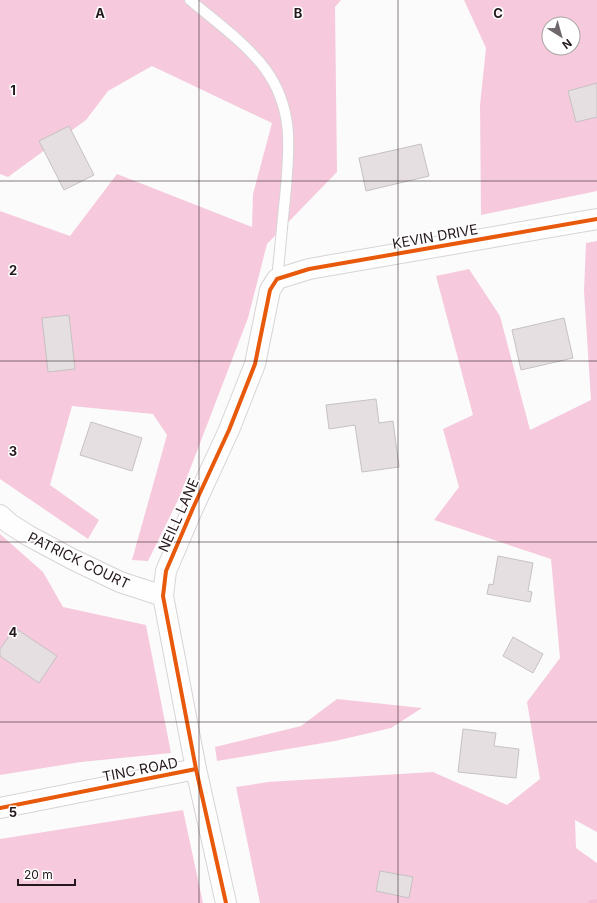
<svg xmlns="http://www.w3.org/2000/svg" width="597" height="903" font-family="Inter,sans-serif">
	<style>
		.forest { fill: #f6cadc; fill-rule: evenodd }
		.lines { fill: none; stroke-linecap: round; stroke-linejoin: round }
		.stream { stroke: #f4bcd4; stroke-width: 5.5 }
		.building { fill: #e6dfe2; stroke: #c6c1c3 }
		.service-casing { stroke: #d9d3d6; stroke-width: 12 }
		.minor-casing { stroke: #d9d3d6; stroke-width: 22 }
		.service { stroke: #fefefe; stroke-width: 10 }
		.minor { stroke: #fefefe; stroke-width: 20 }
		.cycleway-casing { stroke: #fff; stroke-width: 6 }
		.cycleway { stroke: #e8590c; stroke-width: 4 }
		.grid { fill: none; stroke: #24181d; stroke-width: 1; stroke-opacity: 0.55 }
		.labels { text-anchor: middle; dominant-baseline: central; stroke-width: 3; stroke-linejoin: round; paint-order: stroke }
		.street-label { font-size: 14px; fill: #24181d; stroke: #fff }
		.grid-label { font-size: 13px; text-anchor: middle; font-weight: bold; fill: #24181d; stroke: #fff; stroke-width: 3; stroke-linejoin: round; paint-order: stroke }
	</style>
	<rect width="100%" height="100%" fill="#fbfbfb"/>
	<!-- forest -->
	<path class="forest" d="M0 0H341L335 7 337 172 267 244 248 318 179 498 148 561 132 560 167 435 153 414 72 406 50 485 99 520 88 539 0 479V211L70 236 117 174 252 227 253 194 272 123 152 66 108 91 86 120 8 177 0 174Z
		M464 0H597V191L481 215 480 105 486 48ZM549 24H573V48H549Z
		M597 241V832L575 820 576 848 597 863V903H260L236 787 268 782 433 772 507 805 540 779 527 702 560 658 551 559 434 520 459 487 443 429 473 415 436 276 469 269 500 316 530 430 591 400 584 291 586 243Z
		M0 534 43 572 63 607 146 625 171 753 81 762 0 775Z
		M337 699 422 708 391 728 335 741 217 761 215 747 301 726Z
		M183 810 203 903H0V839Z"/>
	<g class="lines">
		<!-- stream -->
		<path class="stream" d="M591 903 597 902"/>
	</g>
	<!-- building -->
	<path class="building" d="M597 83V117L576 122 568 91Z
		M69 126 94 175 64 190 39 141Z
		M421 144 429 176 366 191 359 158Z
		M69 315 75 369 48 372 42 318Z
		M564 318 573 358 521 370 512 330Z
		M376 399 379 423 393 421 399 467 362 472 355 425 329 429 326 405Z
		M91 422 142 438 132 471 80 455Z
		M498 556 533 563 528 591 532 592 530 602 487 594 489 584 493 585Z
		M15 628 57 656 39 683 0 656V649Z
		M513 637 543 654 533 673 503 656Z
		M463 729 496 733 494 746 519 749 516 778 458 772Z
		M380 871 413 877 409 898 376 891Z"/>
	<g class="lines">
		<!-- service casing -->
		<g class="service-casing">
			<path id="service" d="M190 0C215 21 247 44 266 70 295 111 289 151 285 198 282 225 280 252 277 279"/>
		</g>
		<!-- minor casing -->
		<g class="minor-casing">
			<path id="minor" d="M0 515 10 524 29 536 72 559 120 582 163 596
				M0 808 196 769
				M226 903 196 769 163 596 166 571 193 508 229 430 255 364 270 290 277 279 309 269 597 219"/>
		</g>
		<!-- service -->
		<use href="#service" class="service"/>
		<!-- minor -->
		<use href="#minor" class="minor"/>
		<!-- cycleway casing -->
		<g class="cycleway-casing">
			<path id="cycleway" d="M0 808 196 769
				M226 903 196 769 163 596 166 571 193 508 229 430 255 364 270 290 277 279 309 269 597 219"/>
		</g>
		<!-- cycleway -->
		<use href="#cycleway" class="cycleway"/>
	</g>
	<!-- grid -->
	<path class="grid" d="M199 0V903M398 0V903M0 181H597M0 361H597M0 542H597M0 722H597"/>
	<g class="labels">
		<!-- street labels -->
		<g class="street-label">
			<text transform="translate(435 236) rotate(-10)">KEVIN DRIVE</text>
			<text transform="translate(178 515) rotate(-66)">NEILL LANE</text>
			<text transform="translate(79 560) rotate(26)">PATRICK COURT</text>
			<text transform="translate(140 769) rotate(-11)">TINC ROAD</text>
		</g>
	</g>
	<g class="grid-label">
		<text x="100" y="18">A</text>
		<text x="298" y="18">B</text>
		<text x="498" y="18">C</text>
		<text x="13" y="95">1</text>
		<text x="13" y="275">2</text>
		<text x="13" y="456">3</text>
		<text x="13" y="637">4</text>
		<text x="13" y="817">5</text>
	</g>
	<!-- north arrow -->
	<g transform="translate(561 36) rotate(143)"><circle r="19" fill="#ffffff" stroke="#a7a3a5"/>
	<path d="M0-3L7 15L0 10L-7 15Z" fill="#6f676b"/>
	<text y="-6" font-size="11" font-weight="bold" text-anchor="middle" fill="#24181d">N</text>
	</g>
	<!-- scale -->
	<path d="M18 879v6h57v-6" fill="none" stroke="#24181d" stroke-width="2"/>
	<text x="24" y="879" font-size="12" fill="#24181d" stroke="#ffffff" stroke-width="3" paint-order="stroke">20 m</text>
</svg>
